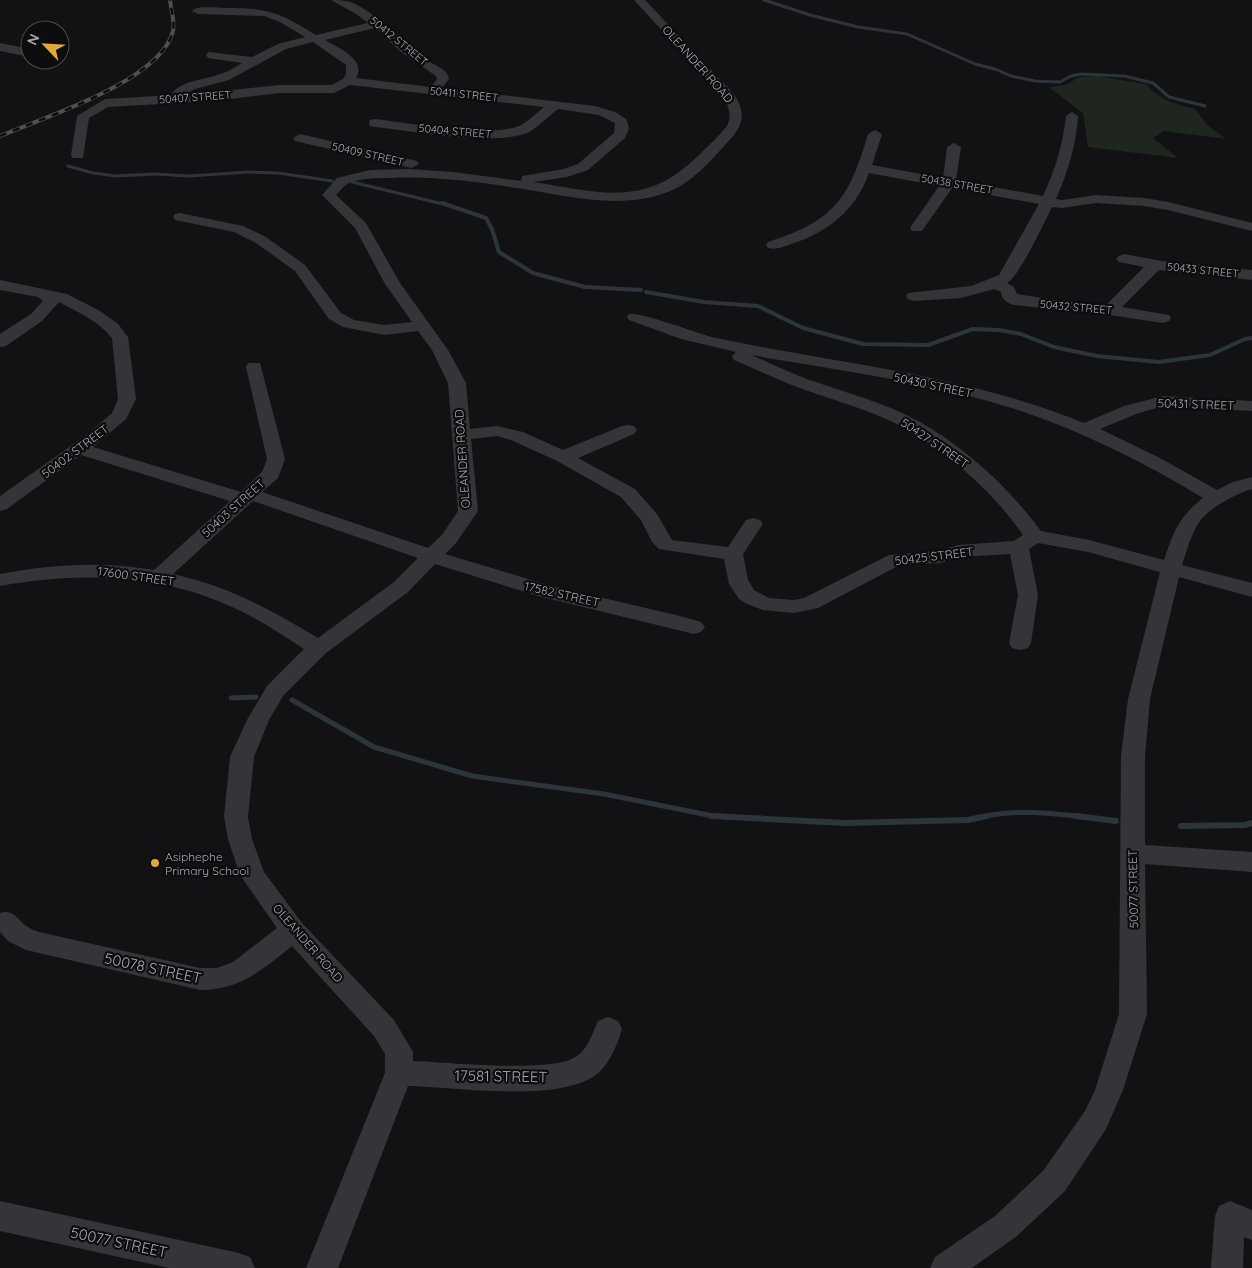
<svg xmlns="http://www.w3.org/2000/svg" width="1252" height="1268" font-family="Quicksand,sans-serif">
	<style>
		.green { fill: #1f2620 }
		.lines { fill: none; stroke-linecap: round; stroke-linejoin: round }
		.stream-far3 { stroke: #2d353b; stroke-width: 3 }
		.stream-far2 { stroke: #2d353b; stroke-width: 4 }
		.stream-far1 { stroke: #2d353b; stroke-width: 5 }
		.stream { stroke: #2d353b; stroke-width: 6 }
		.minor { fill: #343538; fill-rule: evenodd }
		.rail-casing { stroke: #4d4f53; stroke-width: 4 }
		.rail { stroke: #0d0d0f; stroke-width: 2.5; stroke-dasharray: 7; stroke-linecap: butt }
		.poi-dot { fill: #e3a83c; stroke: #0d0d0f; stroke-width: 2 }
		.labels { text-anchor: middle; dominant-baseline: central; stroke-width: 4.5; stroke-linejoin: round; paint-order: stroke }
		.far-street-label { font-size: 11px; fill: #a5aab3; stroke: #0d0d0f }
		.street-label { font-size: 12px; fill: #a5aab3; stroke: #0d0d0f }
		.poi-label { font-size: 12px; fill: #a5aab3; stroke: #0d0d0f; text-anchor: start }
		.near-street-label { font-size: 15px; fill: #a5aab3; stroke: #0d0d0f }
	</style>
	<rect width="100%" height="100%" fill="#121214"/>
	<!-- green -->
	<path class="green" d="M1097 76 1146 84C1160 100 1175 104 1195 109L1207 125 1226 139 1163 131 1153 138 1178 158 1088 147 1083 113 1049 87 1065 85 1080 77Z"/>
	<g class="lines">
		<!-- stream-far3 -->
		<path class="stream-far3" d="M764 0 810 15 858 27 907 34 975 64 995 69 1011 76 1035 81 1060 82 1071 76 1081 74 1124 76 1153 83 1169 97 1205 106
			M68 166 93 173 116 176 155 174 189 176 249 172 278 173 332 181
			M352 182 447 205"/>
		<!-- stream-far2 -->
		<path class="stream-far2" d="M442 203 486 218 492 229 499 252 533 273 585 287 641 290
			M646 292 704 302 758 306 803 328 863 344 928 345 973 329 999 330 1021 334 1054 347 1097 356 1159 362 1210 355 1245 339 1252 338"/>
		<!-- stream-far1 -->
		<path class="stream-far1" d="M231 698 256 697
			M292 700 374 747 472 776 604 794 713 816 734 817
			M981 817C1016 809 1050 813 1086 817"/>
		<!-- stream -->
		<path class="stream" d="M712 816 845 823 968 820 987 816
			M1076 816 1116 821
			M1181 826 1245 825 1252 823"/>
		<!-- minor -->
		<path class="minor" d="M331 0C340 0 348 0 357 5 384 19 404 45 430 62 438 67 447 69 449 79L442 88 595 106 615 112 626 119 629 128 625 138 588 170 567 177 533 182C604 193 647 209 703 151 711 143 720 135 727 126 732 116 729 107 724 98L634 0H645L733 93C744 109 745 120 734 135 717 154 698 177 675 189 625 212 568 196 517 188 476 182 434 176 392 178 380 178 357 178 347 184 343 187 339 192 336 195L366 223 400 283 448 350 466 383 470 429 497 426 523 432 563 450 622 426 628 425 634 426 637 430 634 434 578 458 635 489 657 514 672 540 728 547 746 520 753 518 760 520 763 524 743 554 748 580 754 590 769 598 794 600 804 598 889 555 938 551 958 545 1014 541 1023 535C995 494 951 455 908 430 873 410 834 401 797 387 776 379 755 369 734 360L732 356 736 352 681 339 629 320 627 317 629 314C639 311 699 334 716 338 839 364 967 375 1084 423L1124 406 1163 396 1252 401V411L1163 406 1136 414 1100 429 1160 458 1217 490 1233 482 1252 477V489C1237 493 1209 508 1200 521 1191 534 1187 550 1182 565L1252 583V597L1179 577 1150 699 1145 756V845L1252 852V872L1145 864 1147 1014 1123 1090 1106 1129 1065 1191 1017 1236 972 1268H930L935 1257 995 1216 1043 1171 1085 1111 1095 1090 1119 1014 1121 756 1128 699 1160 572 1088 552 1038 543 1029 549 1038 595 1031 643 1028 648 1020 650 1012 648 1009 643 1018 595 1010 554 960 557 940 563 900 565 818 608 794 613 763 610 747 604 739 599 729 584 724 559 659 549 652 542 641 520 621 497 557 461 511 440 497 436 471 439 478 511 456 543 445 554 548 585 680 616 701 622 705 627 701 632 694 634 538 596 435 564 408 592 326 653 283 696 269 720 254 757 248 817 252 839 264 872 302 923 394 1020 413 1052V1061C447 1062 553 1074 577 1056 589 1047 592 1034 598 1021L608 1017 618 1021 622 1029C617 1045 610 1064 596 1075 557 1103 456 1087 408 1086L338 1268H306L385 1073V1054L374 1036 292 946C262 970 240 990 200 990L26 950 8 941 0 932V913C15 908 17 921 28 927 31 929 36 931 39 932L200 968H217L233 962 277 928 240 875 228 839 224 817 230 757 247 720 267 686 304 649C281 634 257 618 232 607 159 573 78 572 0 586V574C51 564 102 561 154 570L230 501 81 455 7 509 0 511V496L89 433 112 413 118 399 112 338C98 321 78 312 59 302L42 321 6 346 0 347V334L31 314 43 301 38 297 0 290V280L67 294 100 311 118 324 128 337 136 399 126 419 93 447 241 492 262 472 267 459 246 367 248 363H260L285 459 278 478 262 492 428 548 442 535 458 511 448 383 432 350 418 331 384 335 343 327 329 319 295 271 256 243 234 232 175 220 173 217 175 214 180 213 243 226 266 237 305 265 341 313 354 320 384 325 412 322 385 284 355 228 322 195 337 178 370 170 409 169 453 172 521 181 522 176 564 169 578 164 614 133 615 123 599 115 558 109C549 116 540 125 531 131 499 148 413 131 375 127L370 126 369 123 370 120 375 119C410 123 489 138 519 126 528 122 536 113 544 107L350 85 334 93H279L214 101 108 107 89 118 83 158H73L71 155 77 116 105 99 173 95 172 93C183 80 205 80 220 74 228 72 235 67 242 63L208 58 206 55 208 52 252 57 278 44 305 37 280 22 264 16 198 14 192 11 194 9C204 6 215 8 225 8 269 8 279 12 316 35L368 23 356 14ZM375 28 401 52 436 76 437 79 431 87 356 78C367 59 338 48 325 40ZM313 42 346 65V74L343 79 332 85H279L184 95 195 89 229 80 286 49ZM751 355C837 370 931 382 1015 409 1081 431 1144 462 1203 498 1178 518 1174 531 1164 560L1089 540 1041 531C1010 489 966 448 920 422 886 403 847 393 810 380 790 373 770 363 751 355ZM253 501 418 558 394 582 318 638C270 609 228 586 173 574Z
			M0 43 30 49V57L0 51Z
			M42 60H55L49 64Z
			M1072 112 1078 116C1076 146 1068 171 1056 199L1062 200 1096 195 1144 198 1168 202 1252 223V231L1168 210 1144 206 1096 203 1062 208 1052 207C1045 221 1019 277 1007 283L1014 287 1017 294 1061 301 1106 305 1144 267 1119 262 1116 259 1119 256 1124 254 1162 261 1252 270V280L1159 270 1122 307 1169 315 1171 318 1169 321 1163 323 1110 315 1014 305C1007 303 1002 300 1001 292L994 289 961 298 914 301 908 299 906 296 908 293 971 286 999 275 1039 204 952 188 922 231H912L910 228 939 186 869 173C856 210 827 233 791 244 783 247 776 250 768 248L766 245 768 242C834 221 849 199 868 134L875 130 882 134 872 165 943 178 947 147 954 143 961 147 956 180 1043 196C1055 170 1063 145 1066 116Z
			M300 134 417 161 419 164 412 168 295 141 293 138Z
			M0 1201 239 1253 250 1257 255 1268H169L0 1231Z
			M1230 1201 1252 1210V1240L1244 1237 1243 1268H1211L1215 1216 1219 1206Z"/>
		<!-- rail casing -->
		<g class="rail-casing">
			<path id="rail" d="M0 136C45 117 161 81 173 31 175 21 171 10 170 0"/>
		</g>
		<!-- rail -->
		<use href="#rail" class="rail"/>
	</g>
	<!-- markers -->
	<circle class="poi-dot" cx="155" cy="863" r="5"/>
	<g class="labels">
		<!-- far-street labels -->
		<g class="far-street-label">
			<text transform="translate(399 41) rotate(39)">50412 STREET</text>
			<text transform="translate(464 94) rotate(6)">50411 STREET</text>
			<text transform="translate(195 97) rotate(-4)">50407 STREET</text>
			<text transform="translate(455 131) rotate(5)">50404 STREET</text>
			<text transform="translate(368 154) rotate(13)">50409 STREET</text>
			<text transform="translate(957 184) rotate(10)">50438 STREET</text>
			<text transform="translate(1203 270) rotate(6)">50433 STREET</text>
			<text transform="translate(1076 307) rotate(5)">50432 STREET</text>
		</g>
		<!-- street labels -->
		<g class="street-label">
			<text transform="translate(698 64) rotate(48)">OLEANDER ROAD</text>
			<text transform="translate(933 385) rotate(12)">50430 STREET</text>
			<text transform="translate(1196 404) rotate(2)">50431 STREET</text>
			<text transform="translate(935 443) rotate(34)">50427 STREET</text>
			<text transform="translate(75 451) rotate(-37)">50402 STREET</text>
			<text transform="translate(462 459) rotate(-94)">OLEANDER ROAD</text>
			<text transform="translate(233 508) rotate(-42)">50403 STREET</text>
			<text transform="translate(934 556) rotate(-7)">50425 STREET</text>
			<text transform="translate(136 576) rotate(8)">17600 STREET</text>
			<text transform="translate(562 594) rotate(13)">17582 STREET</text>
			<text transform="translate(1133 889) rotate(-91)">50077 STREET</text>
			<text transform="translate(308 943) rotate(49)">OLEANDER ROAD</text>
		</g>
		<!-- poi labels -->
		<g class="poi-label">
			<text x="165" y="856">Asiphephe<tspan x="165" dy="14">Primary School</tspan></text>
		</g>
		<!-- near-street labels -->
		<g class="near-street-label">
			<text transform="translate(153 968) rotate(12)">50078 STREET</text>
			<text transform="translate(501 1076) rotate(1)">17581 STREET</text>
			<text transform="translate(119 1242) rotate(12)">50077 STREET</text>
		</g>
	</g>
	<!-- north arrow -->
	<g transform="translate(45 45) rotate(295)"><circle r="24" fill="#0d0d0f" stroke="#4a4c51"/>
	<path d="M0-4L9 19L0 12L-9 19Z" fill="#e3a83c"/>
	<text y="-8" font-size="14" font-weight="bold" text-anchor="middle" fill="#a5aab3">N</text>
	</g>
</svg>
